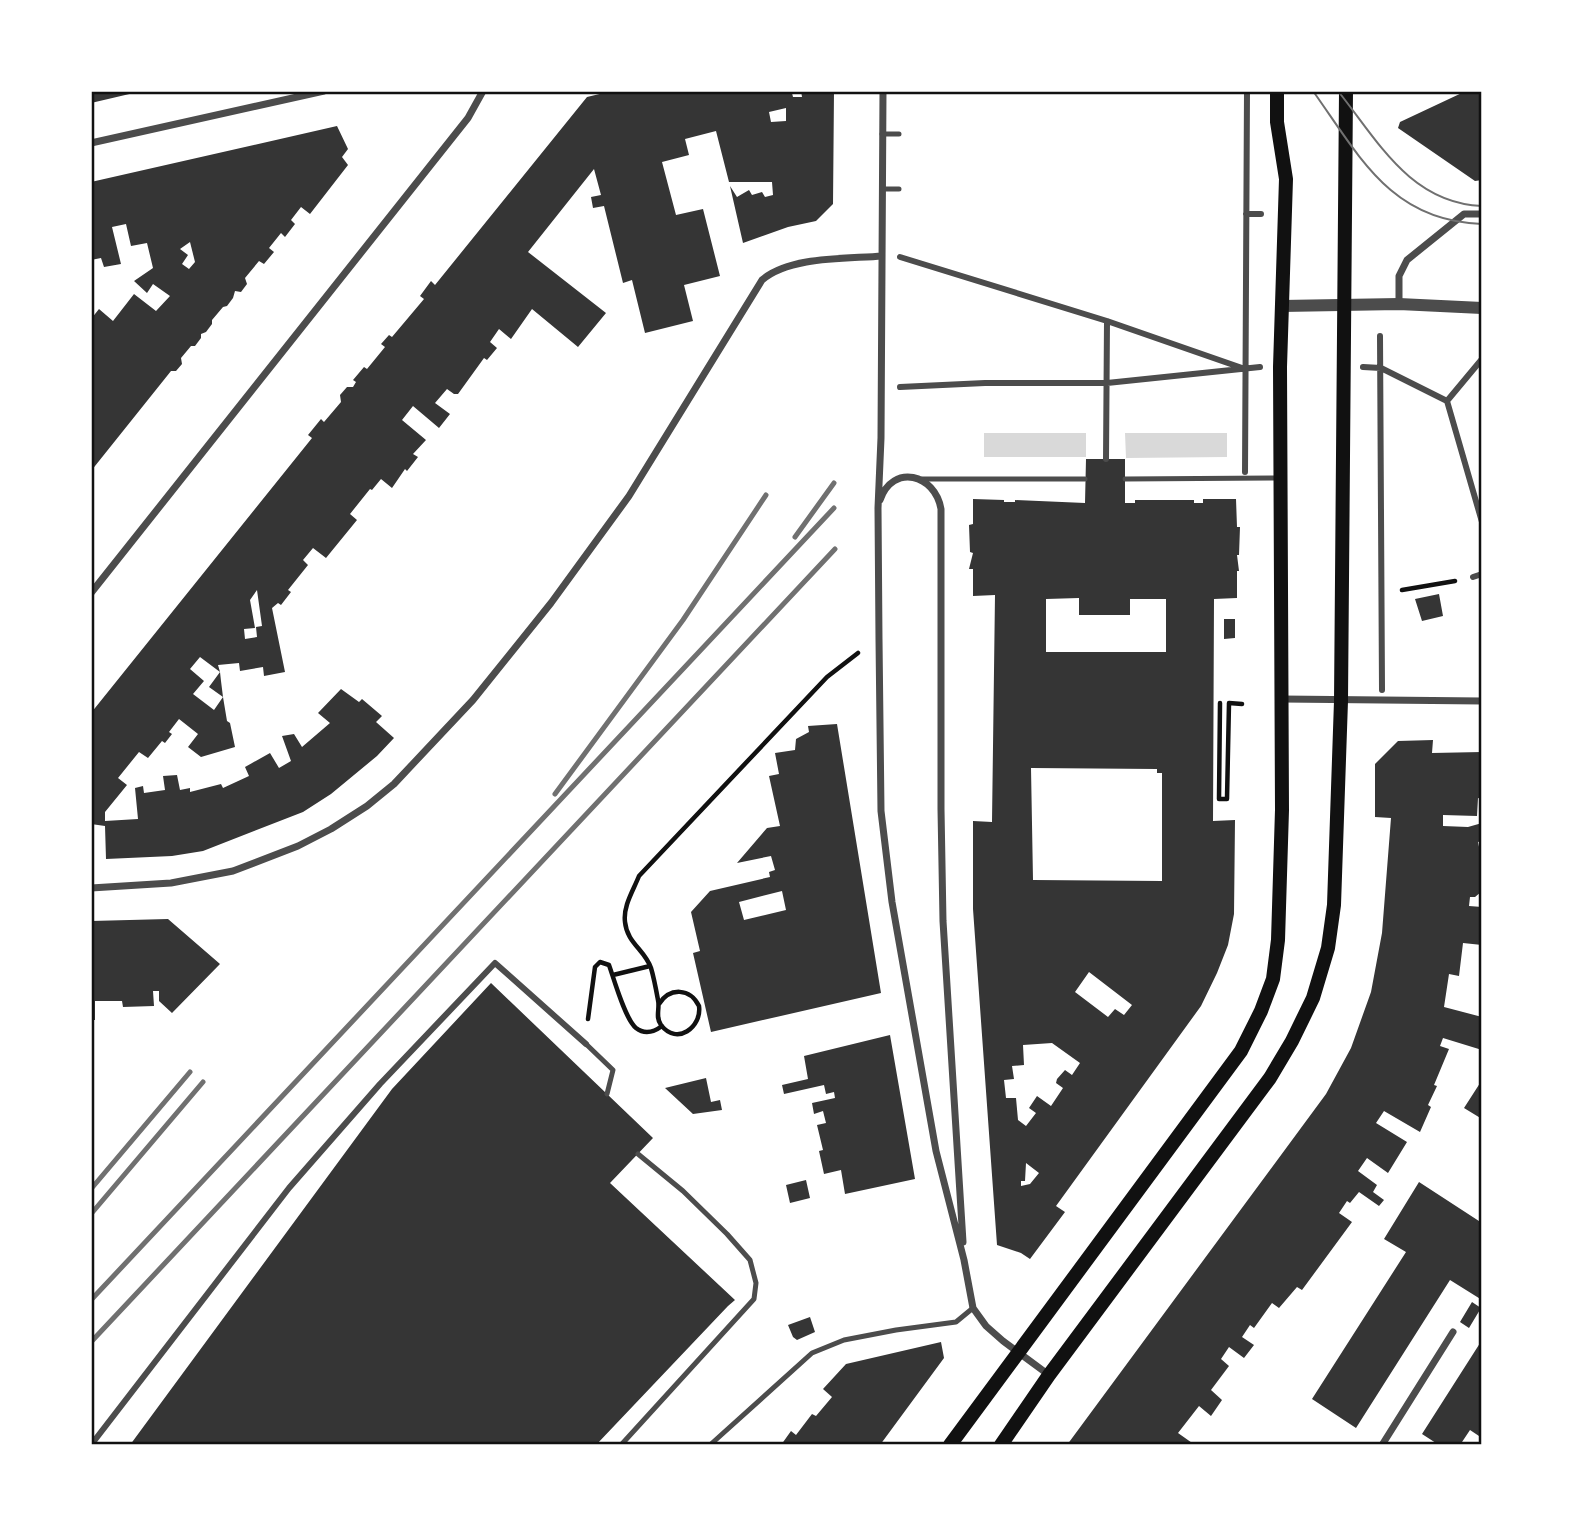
<svg xmlns="http://www.w3.org/2000/svg" width="1573" height="1536" viewBox="0 0 1573 1536" font-family="'Libre Baskerville',serif">
	<style>
		.water { fill: #d9d9d9 }
		.building { fill: #353535; fill-rule: evenodd }
		.lines { fill: none; stroke-linecap: round; stroke-linejoin: round }
		.path { stroke: #111; stroke-width: 4.5 }
		.service { stroke: #4c4c4c; stroke-width: 5 }
		.pedestrian { stroke: #4c4c4c; stroke-width: 6 }
		.minor { stroke: #4c4c4c; stroke-width: 7 }
		.tertiary { stroke: #4c4c4c; stroke-width: 12 }
		.secondary { stroke: #111; stroke-width: 14 }
		.tram { stroke: #707070; stroke-width: 2 }
		.rail { stroke: #707070; stroke-width: 5 }
		.neatline { fill: none; stroke: #111; stroke-width: 2.5 }
	</style>
	<rect width="100%" height="100%" fill="#fff"/>
	<path class="water" d="M 984,433 L 1086,433 L 1086,457 L 984,457 Z
		M 1125,433 L 1227,433 L 1227,457 L 1126,458 Z"/>
	<path class="building" d="M 91,91 L 138,91 L 138,92 L 91,103 Z
		M 612,91 L 785,91 L 786,94 L 792,93 L 793,97 L 802,97 L 801,91 L 834,91 L 833,204 L 816,221 L 788,227 L 743,243 L 730,186 L 737,197 L 749,190 L 752,195 L 762,192 L 765,197 L 773,195 L 772,182 L 729,182 L 716,131 L 685,139 L 689,155 L 662,162 L 676,215 L 703,209 L 720,276 L 684,285 L 693,321 L 645,333 L 632,280 L 623,283 L 604,206 L 593,208 L 591,197 L 601,195 L 594,169 L 528,252 L 606,313 L 578,347 L 532,309 L 511,339 L 499,329 L 490,342 L 497,348 L 487,360 L 484,358 L 458,394 L 454,394 L 447,389 L 435,403 L 450,414 L 439,428 L 413,406 L 402,420 L 426,440 L 413,454 L 418,457 L 407,471 L 405,469 L 392,488 L 381,479 L 372,490 L 370,489 L 350,514 L 357,520 L 326,558 L 313,548 L 303,560 L 308,565 L 288,590 L 291,592 L 281,605 L 278,603 L 272,608 L 285,672 L 264,676 L 263,667 L 240,671 L 239,663 L 218,665 L 220,672 L 200,657 L 190,669 L 204,681 L 193,694 L 214,710 L 223,697 L 227,721 L 230,723 L 235,747 L 201,757 L 188,747 L 198,734 L 179,719 L 169,732 L 172,734 L 165,743 L 162,741 L 148,758 L 139,752 L 118,778 L 127,785 L 105,812 L 105,821 L 138,819 L 135,788 L 143,786 L 144,793 L 165,790 L 163,776 L 177,775 L 180,790 L 190,788 L 190,792 L 221,784 L 223,788 L 249,776 L 245,767 L 270,753 L 279,768 L 291,761 L 282,736 L 294,734 L 302,747 L 330,723 L 318,713 L 341,689 L 359,702 L 362,699 L 382,716 L 376,722 L 394,738 L 377,756 L 331,794 L 303,812 L 203,851 L 172,856 L 106,859 L 105,826 L 91,824 L 91,713 L 312,438 L 308,435 L 321,419 L 324,422 L 341,402 L 340,395 L 347,387 L 353,387 L 356,382 L 353,380 L 364,367 L 367,369 L 385,347 L 381,344 L 389,335 L 392,337 L 424,299 L 420,296 L 431,281 L 435,285 L 587,97 ZM 786,108 L 786,121 L 771,122 L 769,112 ZM 257,590 L 262,626 L 256,627 L 257,637 L 245,639 L 244,629 L 255,628 L 250,600 Z
		M 1466,91 L 1482,91 L 1482,180 L 1475,181 L 1398,128 L 1400,122 Z
		M 337,126 L 348,149 L 342,157 L 348,165 L 310,214 L 301,207 L 291,220 L 295,224 L 285,237 L 281,233 L 269,248 L 274,252 L 264,264 L 259,261 L 245,278 L 247,284 L 241,292 L 235,291 L 233,298 L 227,306 L 223,307 L 212,320 L 212,324 L 206,332 L 201,334 L 201,338 L 195,346 L 191,346 L 181,358 L 182,364 L 176,371 L 171,371 L 91,471 L 91,319 L 99,309 L 113,321 L 134,294 L 156,311 L 170,296 L 153,284 L 147,293 L 134,281 L 153,268 L 147,243 L 131,246 L 126,224 L 112,227 L 121,264 L 104,267 L 101,258 L 91,260 L 91,182 ZM 190,242 L 195,262 L 189,269 L 182,264 L 188,255 L 180,249 Z
		M 1086,459 L 1125,459 L 1125,503 L 1135,503 L 1135,500 L 1194,500 L 1194,503 L 1203,503 L 1203,499 L 1236,499 L 1237,527 L 1240,527 L 1239,555 L 1237,555 L 1239,571 L 1237,571 L 1237,598 L 1214,599 L 1213,821 L 1235,820 L 1234,914 L 1228,945 L 1217,973 L 1201,1006 L 1056,1206 L 1065,1212 L 1030,1259 L 1021,1253 L 997,1245 L 973,909 L 973,821 L 992,822 L 995,595 L 973,596 L 973,569 L 969,569 L 973,553 L 970,552 L 969,525 L 973,524 L 973,499 L 1004,500 L 1004,502 L 1015,502 L 1015,500 L 1085,503 ZM 1079,598 L 1079,615 L 1130,615 L 1130,599 L 1166,599 L 1166,652 L 1046,652 L 1046,599 ZM 1031,768 L 1157,769 L 1157,773 L 1162,773 L 1162,881 L 1033,880 ZM 1089,972 L 1132,1005 L 1124,1015 L 1115,1009 L 1108,1017 L 1075,992 ZM 1052,1043 L 1080,1063 L 1072,1075 L 1065,1070 L 1057,1079 L 1056,1083 L 1063,1088 L 1051,1106 L 1037,1096 L 1029,1108 L 1036,1113 L 1026,1126 L 1018,1120 L 1016,1098 L 1006,1098 L 1004,1080 L 1014,1079 L 1012,1066 L 1024,1065 L 1023,1045 ZM 1026,1163 L 1039,1173 L 1030,1184 L 1021,1186 L 1021,1181 L 1025,1181 Z
		M 1439,594 L 1443,616 L 1422,621 L 1415,599 Z
		M 1224,619 L 1235,619 L 1235,638 L 1224,639 Z
		M 220,672 L 221,681 L 223,697 L 209,687 Z
		M 837,724 L 881,993 L 711,1032 L 693,953 L 700,951 L 691,912 L 710,891 L 770,877 L 769,872 L 775,870 L 771,856 L 737,863 L 767,828 L 780,826 L 769,776 L 779,774 L 775,753 L 795,750 L 796,739 L 809,732 L 808,726 ZM 782,891 L 786,910 L 744,920 L 739,902 Z
		M 1433,740 L 1432,753 L 1482,752 L 1482,799 L 1478,798 L 1477,816 L 1443,815 L 1443,826 L 1468,827 L 1482,823 L 1482,841 L 1478,842 L 1482,861 L 1482,888 L 1480,888 L 1481,892 L 1475,897 L 1470,897 L 1469,906 L 1482,907 L 1482,945 L 1463,943 L 1459,976 L 1449,974 L 1444,1007 L 1482,1017 L 1482,1050 L 1443,1038 L 1440,1046 L 1449,1049 L 1434,1085 L 1437,1086 L 1428,1105 L 1431,1107 L 1420,1132 L 1384,1111 L 1376,1123 L 1407,1142 L 1388,1173 L 1367,1158 L 1358,1171 L 1377,1185 L 1373,1192 L 1384,1200 L 1379,1206 L 1359,1192 L 1350,1203 L 1347,1201 L 1339,1213 L 1352,1222 L 1302,1290 L 1297,1287 L 1279,1308 L 1272,1303 L 1254,1328 L 1250,1325 L 1242,1337 L 1254,1345 L 1244,1358 L 1229,1347 L 1221,1359 L 1229,1366 L 1211,1390 L 1222,1400 L 1211,1416 L 1199,1406 L 1178,1433 L 1195,1445 L 1067,1445 L 1326,1094 L 1351,1048 L 1371,992 L 1382,933 L 1391,818 L 1375,817 L 1375,764 L 1398,741 Z
		M 168,919 L 220,964 L 172,1013 L 159,1001 L 159,991 L 153,991 L 154,1006 L 123,1007 L 122,1001 L 95,1001 L 95,1020 L 91,1020 L 91,921 Z
		M 491,983 L 653,1138 L 610,1183 L 735,1300 L 728,1306 L 596,1445 L 130,1445 L 392,1089 Z
		M 890,1035 L 915,1179 L 845,1194 L 841,1170 L 824,1174 L 819,1151 L 823,1150 L 817,1125 L 826,1123 L 823,1111 L 814,1114 L 812,1103 L 835,1098 L 834,1092 L 826,1094 L 824,1085 L 784,1094 L 782,1085 L 808,1079 L 804,1056 Z
		M 706,1078 L 711,1102 L 720,1100 L 722,1110 L 693,1114 L 665,1088 Z
		M 1482,1080 L 1482,1119 L 1464,1108 Z
		M 806,1180 L 810,1198 L 790,1203 L 786,1185 Z
		M 1419,1182 L 1482,1223 L 1482,1300 L 1450,1280 L 1356,1428 L 1312,1399 L 1406,1252 L 1384,1239 Z
		M 1472,1302 L 1481,1308 L 1469,1328 L 1460,1322 Z
		M 810,1317 L 815,1332 L 797,1340 L 793,1337 L 788,1325 Z
		M 1482,1340 L 1482,1438 L 1470,1430 L 1460,1445 L 1439,1445 L 1422,1434 Z
		M 941,1342 L 944,1358 L 880,1445 L 781,1445 L 791,1431 L 796,1435 L 812,1414 L 816,1416 L 832,1397 L 823,1389 L 846,1364 Z"/>
	<g class="lines">
		<path class="path" d="M 1402,590 L 1455,581
			M 1220,703 L 1219,799 L 1227,799 L 1229,703 L 1242,704
			M 613,975 L 650,966
			M 659,1004 C 670,987 690,988 699,1006 C 702,1027 677,1046 661,1025 C 655,1017 660,1009 658,1000 C 656,989 654,978 651,968 C 645,950 627,943 625,922 C 623,906 633,891 639,876 L 827,677 L 858,653
			M 588,1019 L 595,967 L 600,962 L 609,965 C 614,979 625,1019 636,1028 C 645,1035 654,1032 662,1026"/>
		<path class="service" d="M 882,134 L 899,134
			M 882,189 L 899,189
			M 922,479 L 1085,479
			M 1125,479 L 1278,478
			M 586,1044 L 613,1070 L 607,1094
			M 621,1445 L 754,1299 L 756,1283 L 750,1260 L 727,1234 L 683,1191 L 638,1154
			M 710,1445 L 812,1353 L 844,1340 L 896,1330 L 956,1322 L 973,1308"/>
		<path class="pedestrian" d="M 1246,214 L 1261,214
			M 900,257 L 1107,321 L 1245,369
			M 1380,336 L 1382,690
			M 1363,367 L 1381,368 L 1447,401 L 1482,359
			M 900,387 L 985,383 L 1107,383 L 1260,367
			M 1447,401 L 1482,522
			M 1106,459 L 1107,321
			M 1245,472 L 1247,91
			M 1473,577 L 1482,574
			M 91,1445 L 289,1188 L 380,1084 L 495,963 L 586,1044"/>
		<path class="minor" d="M 883,91 L 881,438 L 878,508 L 879,639 L 881,811 L 892,902 L 936,1151 L 964,1260 L 973,1308 L 986,1326 L 1003,1341 L 1049,1375
			M 91,143 L 324,91
			M 1399,304 L 1399,276 L 1407,260 L 1464,214 L 1482,214
			M 880,500 C 893,463 935,474 941,509 L 941,809 L 943,921 L 963,1242
			M 91,593 L 468,118 L 483,91
			M 1282,699 L 1482,701
			M 91,888 L 171,883 L 233,871 L 298,846 L 331,829 L 367,806 L 394,784 L 473,700 L 551,603 L 629,496 L 762,280 C 790,256 847,259 882,256
			M 1382,1445 L 1453,1332"/>
		<path class="tertiary" d="M 1282,306 L 1399,304 L 1482,308"/>
		<path class="secondary" d="M 950,1445 L 1241,1051 L 1261,1011 L 1273,979 L 1278,940 L 1282,810 L 1280,367 L 1286,179 L 1277,122 L 1277,91
			M 1001,1445 L 1049,1375 L 1270,1078 L 1292,1041 L 1313,998 L 1328,948 L 1334,905 L 1341,701 L 1346,91"/>
		<path class="tram" d="M 1313,91 C 1360,157 1391,221 1482,224
			M 1338,91 C 1378,141 1410,203 1482,206"/>
		<path class="rail" d="M 795,537 L 834,483
			M 555,794 L 683,620 L 766,495
			M 91,1189 L 190,1072
			M 91,1214 L 203,1082
			M 91,1300 L 834,508
			M 91,1342 L 835,549"/>
	</g>
	<rect width="1573" height="1536" fill="none" stroke="#ffffff" stroke-width="186"/>
	<rect x="93" y="93" width="1387" height="1350" class="neatline"/>
</svg>
